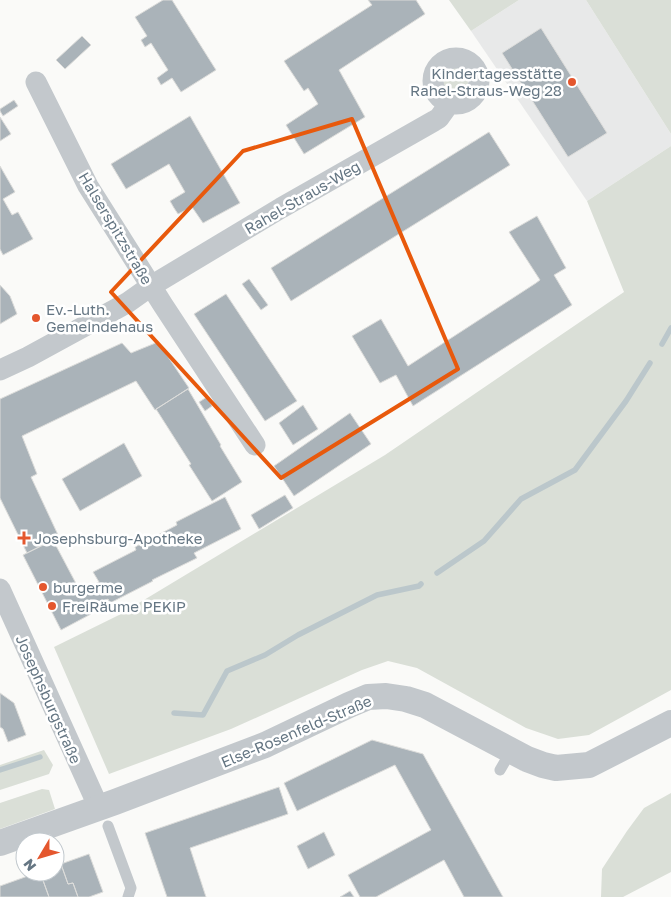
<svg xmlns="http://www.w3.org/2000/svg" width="671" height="897" viewBox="0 0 671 897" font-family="'Golos Text',sans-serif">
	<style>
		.built { fill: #e8e9e9 }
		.green { fill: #dadfd7 }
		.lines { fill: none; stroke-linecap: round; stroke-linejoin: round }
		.stream { stroke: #bbc7cb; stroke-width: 5.5 }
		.building { fill: #aab3b9; stroke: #dcdcda }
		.service { stroke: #c3c8cc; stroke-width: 11 }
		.minor { stroke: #c3c8cc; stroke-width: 21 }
		.tertiary { stroke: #c3c8cc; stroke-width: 26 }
		.marked { fill: none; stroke: #e8590c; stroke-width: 4; stroke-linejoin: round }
		.poi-dot { fill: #e4572e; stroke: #fff; stroke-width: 2 }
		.labels { text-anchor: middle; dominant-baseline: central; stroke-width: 5; stroke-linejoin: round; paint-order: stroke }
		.poi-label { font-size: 15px; fill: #657683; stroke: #fff; text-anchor: start }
		.street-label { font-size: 15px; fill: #657683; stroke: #fff }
	</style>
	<rect width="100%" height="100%" fill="#fafaf8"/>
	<path class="built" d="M 519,0 L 586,0 L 671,134 L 671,146 L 587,201 L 471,31 Z"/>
	<path class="green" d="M 449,0 L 519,0 L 471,31 Z
		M 586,0 L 671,0 L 671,134 Z
		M440 82a14 14 0 1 1 28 0a14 14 0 1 1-28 0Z
		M 671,146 L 671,690 L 589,735 L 558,739 L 526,728 L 417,668 L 388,661 L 362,670 L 231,729 L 109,774 L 54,647 L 119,615 L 385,455 L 624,292 L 587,201 Z
		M 44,750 L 53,765 L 49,774 L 0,790 L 0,765 Z
		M 42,789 L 49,790 L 55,809 L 0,829 L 0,803 Z
		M 671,793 L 671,872 L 623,897 L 601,897 L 602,869 L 627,831 L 644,808 Z"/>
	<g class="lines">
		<path class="stream" d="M 662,344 L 671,328
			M 437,573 L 484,541 L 521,499 L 575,470 L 626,401 L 650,363
			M 174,713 L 203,715 L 227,671 L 265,655 L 298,635 L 377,595 L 419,586 L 421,584
			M 0,770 L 40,757"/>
	</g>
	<path class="building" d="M 163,0 L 172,0 L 216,70 L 181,92 L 172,78 L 161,85 L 157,78 L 168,70 L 151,43 L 145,47 L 141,40 L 147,36 L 135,17 Z
		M 368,0 L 416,0 L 425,14 L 339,70 L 365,117 L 304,154 L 286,125 L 318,104 L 308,88 L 304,91 L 284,61 L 372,5 Z
		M 541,28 L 607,133 L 568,157 L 502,53 Z
		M 82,36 L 91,45 L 65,69 L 56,60 Z
		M 14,100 L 18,106 L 3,116 L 0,111 L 0,109 Z
		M 190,116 L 240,203 L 203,223 L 192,207 L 178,214 L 174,208 L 170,201 L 185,192 L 169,164 L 126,189 L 111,164 Z
		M 0,117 L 11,134 L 0,141 Z
		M 489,132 L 510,165 L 291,301 L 271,268 Z
		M 0,166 L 15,192 L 3,199 L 12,215 L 18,212 L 33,239 L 3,255 L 0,249 Z
		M 537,216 L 566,268 L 554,275 L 572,305 L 413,406 L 396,375 L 380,383 L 352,336 L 381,319 L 408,366 L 536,283 L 540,280 L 509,232 Z
		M 249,279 L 268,305 L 261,310 L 242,284 Z
		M 0,285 L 10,296 L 17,314 L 0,324 Z
		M 226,294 L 297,401 L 265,421 L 194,314 Z
		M 158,342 L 189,388 L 155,410 L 136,381 L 22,436 L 37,474 L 31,477 L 59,537 L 27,553 L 0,498 L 0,399 L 122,343 L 131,353 Z
		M 188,389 L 221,445 L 220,446 L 242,482 L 212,501 L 189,465 L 191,464 L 156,409 Z
		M 207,397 L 212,406 L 205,411 L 199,402 Z
		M 303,405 L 318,429 L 293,445 L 279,423 Z
		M 350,413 L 371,444 L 294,496 L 274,466 Z
		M 124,443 L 142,476 L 80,511 L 62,479 Z
		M 285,495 L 293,508 L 259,529 L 251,515 Z
		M 225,497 L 241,529 L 194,553 L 197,558 L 152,580 L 153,581 L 110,603 L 108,599 L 89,609 L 91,614 L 61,630 L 23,555 L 53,540 L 80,591 L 99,582 L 93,572 L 136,550 L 135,547 L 177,525 L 176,522 Z
		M 0,693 L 14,703 L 26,735 L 8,742 L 3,729 L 0,727 Z
		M 372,740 L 423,754 L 503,897 L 464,897 L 444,860 L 376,897 L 360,897 L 348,875 L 431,830 L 395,765 L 297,811 L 284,783 Z
		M 279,787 L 288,814 L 190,848 L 206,897 L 167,897 L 145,833 Z
		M 324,832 L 335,855 L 308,869 L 297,846 Z
		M 89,854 L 103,892 L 89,897 L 78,897 L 73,883 L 68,884 L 61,864 Z
		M 61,864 L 68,884 L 73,883 L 78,897 L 49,897 L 40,872 L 55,872 L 55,866 Z
		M 39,872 L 40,872 L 49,897 L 0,897 L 0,886 Z
		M 350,891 L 354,897 L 340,897 Z"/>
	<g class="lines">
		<path class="service" d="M 500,770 L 511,751
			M 108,826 L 131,888 L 128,897"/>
		<path class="minor" d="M433 81a23 23 0 1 1 46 0a23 23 0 1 1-46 0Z
			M 36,82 L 88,186 L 163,305 L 255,445
			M 0,370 L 28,357 L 127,303 L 151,286 L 281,208 L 434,121 L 439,118 L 449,104
			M 0,589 L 99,808"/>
		<path class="tertiary" d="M 0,843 L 115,802 L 265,745 L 349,705 L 368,697 L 386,696 L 406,699 L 425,705 L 527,759 L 543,765 L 556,768 L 589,765 L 671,723"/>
	</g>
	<path class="marked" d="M 352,119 L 458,369 L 281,478 L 111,292 L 243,151 Z"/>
	<g class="poi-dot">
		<circle cx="572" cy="82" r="5"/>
		<circle cx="36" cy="318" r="5"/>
		<path d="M21.5 530.5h5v5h5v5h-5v5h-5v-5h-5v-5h5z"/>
		<circle cx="43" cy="587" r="5"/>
		<circle cx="52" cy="606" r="5"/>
	</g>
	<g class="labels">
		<g class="poi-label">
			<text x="562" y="73" text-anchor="end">Kindertagesstätte<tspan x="562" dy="17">Rahel-Straus-Weg 28</tspan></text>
			<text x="46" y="309">Ev.-Luth.<tspan x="46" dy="17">Gemeindehaus</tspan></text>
			<text x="34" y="538">Josephsburg-Apotheke</text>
			<text x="53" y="587">burgerme</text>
			<text x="62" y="606">FreiRäume PEKiP</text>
		</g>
		<g class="street-label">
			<text transform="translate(302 197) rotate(-30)">Rahel-Straus-Weg</text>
			<text transform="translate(116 228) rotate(59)">Halserspitzstraße</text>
			<text transform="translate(49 699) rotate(66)">Josephsburgstraße</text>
			<text transform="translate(296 731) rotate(-23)">Else-Rosenfeld-Straße</text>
		</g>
	</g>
	<g transform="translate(40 857) rotate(232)"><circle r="24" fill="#ffffff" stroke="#c1c8cd"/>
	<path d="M0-4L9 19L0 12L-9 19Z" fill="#e4572e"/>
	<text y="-8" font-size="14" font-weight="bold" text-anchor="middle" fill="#657683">N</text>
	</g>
</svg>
